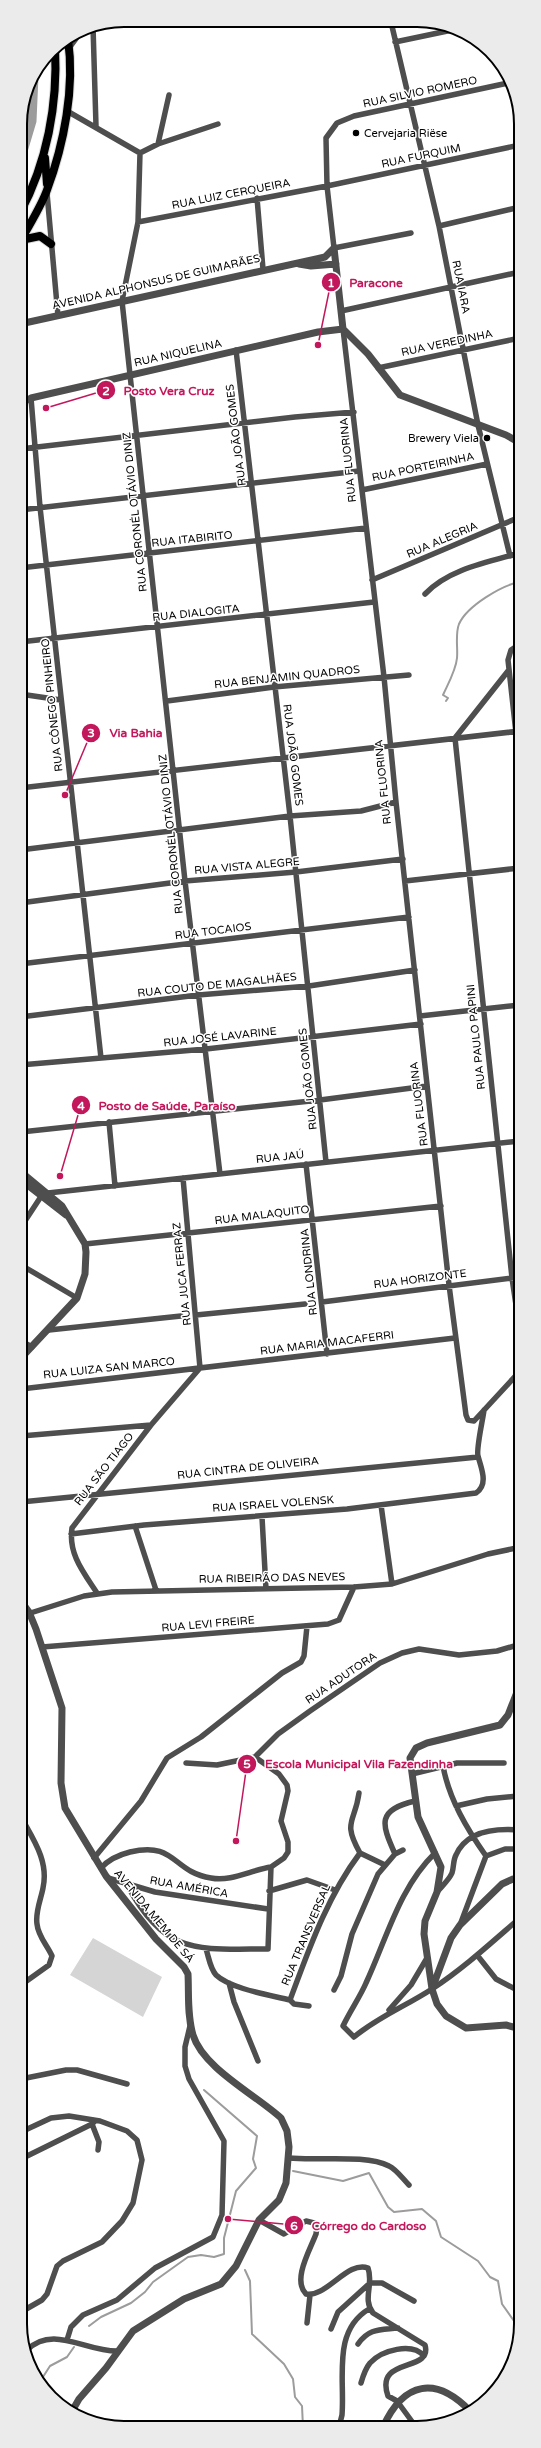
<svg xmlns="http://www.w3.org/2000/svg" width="541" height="2448" viewBox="0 0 541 2448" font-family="'Varela Round',sans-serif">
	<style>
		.green { fill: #d5d5d5 }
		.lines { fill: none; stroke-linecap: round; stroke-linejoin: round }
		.stream { stroke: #9c9c9c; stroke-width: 2 }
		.river { stroke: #9c9c9c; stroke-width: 11 }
		.primary-casing { stroke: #dbdbdb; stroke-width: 10 }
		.minor { stroke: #4e4e4e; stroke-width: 5.5 }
		.tertiary { stroke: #4e4e4e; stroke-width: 7 }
		.primary { stroke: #000; stroke-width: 8 }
		.poi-dot { fill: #000; stroke: #fff; stroke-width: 1.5 }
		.labels { text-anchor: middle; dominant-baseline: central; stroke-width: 3; stroke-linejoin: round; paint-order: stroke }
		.street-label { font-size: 11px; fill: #000; stroke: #fff }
		.poi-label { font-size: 11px; fill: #000; stroke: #fff; text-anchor: start }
		.rim { fill: none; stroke: #000; stroke-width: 2 }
		.leader { fill: none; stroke: #c2185b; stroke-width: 1.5 }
		.callout-dot { fill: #c2185b; stroke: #fff; stroke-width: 1.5 }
		.mark-label { font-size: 12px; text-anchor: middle; font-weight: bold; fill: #fff }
		.callout-label { font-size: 12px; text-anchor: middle; font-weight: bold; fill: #c2185b; stroke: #fff; stroke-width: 3; stroke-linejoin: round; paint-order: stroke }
	</style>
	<rect width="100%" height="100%" fill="#fff"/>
	<path class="green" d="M 521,1707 L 521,1760 L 518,1716 Z
		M 93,1938 L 162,1977 L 143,2017 L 70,1975 Z"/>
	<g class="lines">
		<path class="stream" d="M 446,701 L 448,698 L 443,695 C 448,684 456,670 457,658 C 458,648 455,634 459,624 C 467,606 502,585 520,582
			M 293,2171 L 343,2181 L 369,2173 L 388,2207 L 394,2212 L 422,2209 L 436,2221 L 441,2237 L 478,2261 L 490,2277 L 498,2281 L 502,2304 L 514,2321 L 518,2342
			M 245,2270 L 250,2281 L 252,2334 L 284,2364 L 293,2379 L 295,2397 L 302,2406 L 303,2427
			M 89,2326 L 101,2317 L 131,2303 L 145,2292 L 153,2282 L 188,2257 L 201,2255 L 214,2257 L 224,2254 L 224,2238 L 236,2191 L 256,2168 L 253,2159 L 257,2136 L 204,2090
			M 41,2380 L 50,2366 L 67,2357 L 74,2347"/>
		<path class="river" d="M 20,158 L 31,121 L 33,76"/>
		<defs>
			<path id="primary" d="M 45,158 L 47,184
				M 20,213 C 47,163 58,104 55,47
				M 21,240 L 40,236 L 51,244
				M 20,242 C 29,225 41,207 47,190 C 64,144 75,88 68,39"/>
		</defs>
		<use href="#primary" class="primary-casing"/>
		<path class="minor" d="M 391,22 L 439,226 L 478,425 L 510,556
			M 93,26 L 96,126
			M 395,42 L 457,29
			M 69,48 L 83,29
			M 67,111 L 140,153
			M 158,144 L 169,95
			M 140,153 L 138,222 L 122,301 L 185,881 L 220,1174
			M 140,153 L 158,144 L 218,124
			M 47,193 L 58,316
			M 257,198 L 263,269
			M 138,222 L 327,186 L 520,145
			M 439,226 L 520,207
			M 411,233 L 334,248 L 327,186 L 326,138 L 337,123 L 354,116 L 508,83
			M 341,311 L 520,272
			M 343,329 L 384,677 L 396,802 L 449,1285 L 466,1415 L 468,1420 L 474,1421 L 521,1370
			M 236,350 L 290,816 L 326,1162
			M 378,368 L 520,338
			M 31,398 L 40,507 L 101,1058
			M 20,449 L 295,417 L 354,412
			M 362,490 L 487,464
			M 20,510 L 359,471
			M 20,568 L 366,528
			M 372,580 L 520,517
			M 425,594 C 449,569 488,562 520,553
			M 20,642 L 374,602
			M 520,644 L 511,650 L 508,660 L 520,770
			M 508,671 L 455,738 L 512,1278 L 520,1332
			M 20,694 L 61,700
			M 167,701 L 274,687 L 409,675
			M 20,788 L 520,731
			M 20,850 L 290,816 L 361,811 L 396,802
			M 405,881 L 520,868
			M 20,903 L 185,881 L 296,872 L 403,859
			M 20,964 L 409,917
			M 420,1016 L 520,1005
			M 20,1017 L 198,995 L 309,986 L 415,970
			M 20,1065 L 206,1049 L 421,1024
			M 109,1122 L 115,1186
			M 21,1132 L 320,1100 L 427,1086
			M 306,1164 L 327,1354
			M 183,1178 L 200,1368
			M 21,1227 L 42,1195 L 48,1193 L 520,1141
			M 85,1244 L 441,1206
			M 21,1265 L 77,1298
			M 322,1302 L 520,1277
			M 196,1315 L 305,1304
			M 49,1330 L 181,1316
			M 21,1341 L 32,1347
			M 21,1389 L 455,1338
			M 21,1436 L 151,1425
			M 21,1502 L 478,1457
			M 381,1505 L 392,1584
			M 262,1517 L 266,1589
			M 135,1526 L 156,1590
			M 71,1534 L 144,1525 L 347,1509 L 476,1493 C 489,1484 481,1468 478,1456 C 476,1449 483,1419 484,1410
			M 97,1593 C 84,1573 68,1554 72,1528 L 151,1425 L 200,1368
			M 21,1616 L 84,1596 L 112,1592 L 354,1587 L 392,1584 L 488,1554 L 521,1547
			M 42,1647 L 328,1624 L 339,1620 L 354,1587
			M 186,1763 L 217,1765 L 255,1757 L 278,1734 L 310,1711 L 380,1663 L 402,1653 L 419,1649 L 459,1655 L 497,1651 L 521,1644
			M 443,1766 C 449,1799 467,1829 486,1856
			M 412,1774 L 457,1763 L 504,1763
			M 456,1806 L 487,1799 L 518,1796
			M 21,1817 C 33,1839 49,1861 43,1888 C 41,1899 35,1912 37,1924 C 38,1936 47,1945 52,1956 L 49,1965 L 21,1985
			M 360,1853 L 385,1865
			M 435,1853 C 399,1888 387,1938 366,1983 C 360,1997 350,2011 343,2026 L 354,2037 C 378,2017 406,2006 432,1989 C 464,1968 492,1942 521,1917
			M 395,1854 C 381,1823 377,1810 415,1801
			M 94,1858 L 141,1801 L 167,1758 L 201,1737 L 282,1673 L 301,1662 L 304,1656 L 307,1626
			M 101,1868 C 109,1859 118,1855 130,1852 C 176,1841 172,1872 211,1878 C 231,1882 251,1870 271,1867
			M 108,1878 L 155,1892 L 268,1909
			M 127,1885 C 166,1956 196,1949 268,1949 L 271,1867 L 284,1858 L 288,1852 L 288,1842 L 281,1821 L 288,1791 L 287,1785 L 279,1774 L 255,1757
			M 269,1891 L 307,1880 L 335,1890
			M 437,1892 C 442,1886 449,1880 452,1873 C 454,1867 453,1860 456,1855 C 467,1829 498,1828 521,1830
			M 460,1925 L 486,1856 L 505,1849 L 521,1849
			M 206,1949 C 209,1958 210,1968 216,1975 C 231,1989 270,1995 290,2000 L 294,2004 L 309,2006
			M 477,1955 L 496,1979 L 521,1992
			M 229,1983 L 234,2002 L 258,2061
			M 334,1990 L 341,1976 L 352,1934 L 378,1874 L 395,1854 L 403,1850
			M 290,2000 C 309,1949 327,1897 360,1853 C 342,1821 355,1823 359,1793
			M 389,2010 L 411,1985 L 427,1958
			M 21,2079 L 66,2070 L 77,2070 L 127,2084
			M 94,2122 L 92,2124 L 99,2142 L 98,2150
			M 21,2132 L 51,2118 L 69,2116 L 100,2121 L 127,2131 L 137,2140 L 142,2160 L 133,2203 L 122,2221 L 102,2242 L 63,2261 L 57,2266 L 47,2294 L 42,2300 L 21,2312
			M 289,2158 C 317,2161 366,2154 389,2166 C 396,2169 403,2179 409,2185
			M 21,2159 L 92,2124
			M 259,2220 L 284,2234 L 306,2221 L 314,2223 L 317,2227 L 316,2234 C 310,2250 292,2280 306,2294 C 326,2298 348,2260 368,2268 C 374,2284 362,2299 373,2313 L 425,2345 C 433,2373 374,2356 388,2396 L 397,2401 L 416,2427
			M 307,2323 L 310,2295
			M 331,2329 L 338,2312 L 370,2283 L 382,2283 L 414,2301
			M 67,2340 L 71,2327 L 83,2315 L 117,2300 L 155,2268 L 213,2237 L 222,2215 L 224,2141 L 189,2079 L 185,2066 L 185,2047 L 190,2026
			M 358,2344 C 369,2328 380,2330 398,2328
			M 27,2350 C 53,2324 86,2352 118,2351
			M 361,2383 C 363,2376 365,2369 370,2363 C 382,2350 412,2342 424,2356
			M 339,2427 L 342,2415 C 345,2378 332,2331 369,2309"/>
		<path class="tertiary" d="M 334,248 L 343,329
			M 299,264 L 311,266 L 336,264
			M 20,324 L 325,257 L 334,248
			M 343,329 L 368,354 L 400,395 L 506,435 L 520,443
			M 20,404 L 31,398 L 318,332 L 343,329
			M 21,1172 L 62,1206 L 85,1244 L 86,1252 L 85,1274 L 77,1298 L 21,1358
			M 21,1180 L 66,1215
			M 21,1601 L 29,1612 L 36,1629 L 62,1708 L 61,1783 L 65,1808 L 106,1876 L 156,1939 L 184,1967 L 188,1974 C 189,1994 187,2015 193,2035 C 203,2068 256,2095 281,2118 L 287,2131 L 289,2147 L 286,2183 L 279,2200 L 259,2220 L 236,2266 L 221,2284 L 184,2299 L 133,2331 L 106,2368 L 79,2399 L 71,2413
			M 521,1682 L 508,1715 L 500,1725 L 427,1743 L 416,1748 L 410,1758 L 418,1817 L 441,1867 L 437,1892 L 425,1921 L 424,1934 L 432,1989 L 437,2004 L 446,2016 L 466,2028 L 506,2025 L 521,2029
			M 521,1936 L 521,1944
			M 432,1989 L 451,1938 L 460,1925 L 502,1884 L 513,1879 L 521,1879
			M 383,2427 C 404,2381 436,2376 470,2411"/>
		<use href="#primary" class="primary"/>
	</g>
	<g class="poi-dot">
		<circle cx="356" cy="133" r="4"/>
		<circle cx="487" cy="438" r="4"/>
	</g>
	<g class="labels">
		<g class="street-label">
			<text transform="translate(420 92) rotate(-12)">RUA SILVIO ROMERO</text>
			<text transform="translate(421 156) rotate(-12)">RUA FURQUIM</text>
			<text transform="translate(231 194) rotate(-11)">RUA LUIZ CERQUEIRA</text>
			<text transform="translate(156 282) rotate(-13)">AVENIDA ALPHONSUS DE GUIMARÃES</text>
			<text transform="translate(461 287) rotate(79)">RUA IARA</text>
			<text transform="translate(447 343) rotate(-12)">RUA VEREDINHA</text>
			<text transform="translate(178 353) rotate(-13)">RUA NIQUELINA</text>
			<text transform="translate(236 435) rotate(-97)">RUA JOÃO GOMES</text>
			<text transform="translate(348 460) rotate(-96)">RUA FLUORINA</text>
			<text transform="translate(423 467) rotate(-12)">RUA PORTEIRINHA</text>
			<text transform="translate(135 512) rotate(-96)">RUA CORONÉL OTÁVIO DINIZ</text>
			<text transform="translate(192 539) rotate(-6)">RUA ITABIRITO</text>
			<text transform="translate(442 540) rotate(-23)">RUA ALEGRIA</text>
			<text transform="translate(196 613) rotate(-6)">RUA DIALOGITA</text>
			<text transform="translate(287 677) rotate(-6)">RUA BENJAMIN QUADROS</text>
			<text transform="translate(52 705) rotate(-96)">RUA CÔNEGO PINHEIRO</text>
			<text transform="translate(293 755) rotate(83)">RUA JOÃO GOMES</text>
			<text transform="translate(383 782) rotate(-96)">RUA FLUORINA</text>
			<text transform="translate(171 834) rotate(-96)">RUA CORONÉL OTÁVIO DINIZ</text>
			<text transform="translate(247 866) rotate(-5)">RUA VISTA ALEGRE</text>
			<text transform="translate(213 931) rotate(-7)">RUA TOCAIOS</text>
			<text transform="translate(217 985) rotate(-6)">RUA COUTO DE MAGALHÃES</text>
			<text transform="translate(220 1037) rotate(-6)">RUA JOSÉ LAVARINE</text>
			<text transform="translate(476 1037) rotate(-96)">RUA PAULO PAPINI</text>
			<text transform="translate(308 1079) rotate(-96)">RUA JOÃO GOMES</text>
			<text transform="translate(419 1104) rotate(-97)">RUA FLUORINA</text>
			<text transform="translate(280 1157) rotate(-6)">RUA JAÚ</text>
			<text transform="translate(262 1215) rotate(-7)">RUA MALAQUITO</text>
			<text transform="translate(309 1272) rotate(-96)">RUA LONDRINA</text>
			<text transform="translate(182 1274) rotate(-96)">RUA JUCA FERRAZ</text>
			<text transform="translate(420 1279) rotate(-7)">RUA HORIZONTE</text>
			<text transform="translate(327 1343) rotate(-7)">RUA MARIA MACAFERRI</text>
			<text transform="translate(109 1368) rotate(-6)">RUA LUIZA SAN MARCO</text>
			<text transform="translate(248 1468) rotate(-6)">RUA CINTRA DE OLIVEIRA</text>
			<text transform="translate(104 1469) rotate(-52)">RUA SÃO TIAGO</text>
			<text transform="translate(273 1504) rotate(-4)">RUA ISRAEL VOLENSK</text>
			<text transform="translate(272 1578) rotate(-1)">RUA RIBEIRÃO DAS NEVES</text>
			<text transform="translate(208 1624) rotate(-5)">RUA LEVI FREIRE</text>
			<text transform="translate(341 1678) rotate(-34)">RUA ADUTORA</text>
			<text transform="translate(189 1887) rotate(10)">RUA AMÉRICA</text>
			<text transform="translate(154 1916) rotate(50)">AVENIDA MEM DE SÁ</text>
			<text transform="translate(306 1935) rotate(-67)">RUA TRANSVERSAL</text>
		</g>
		<g class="poi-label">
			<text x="364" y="133">Cervejaria Riëse</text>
			<text x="479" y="438" text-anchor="end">Brewery Viela</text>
		</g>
	</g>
	<path d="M0 0H541V2448H0ZM124 27H417A97 97 0 0 1 514 124V2324A97 97 0 0 1 417 2421H124A97 97 0 0 1 27 2324V124A97 97 0 0 1 124 27Z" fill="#ebebeb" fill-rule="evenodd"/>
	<path class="rim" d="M124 27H417A97 97 0 0 1 514 124V2324A97 97 0 0 1 417 2421H124A97 97 0 0 1 27 2324V124A97 97 0 0 1 124 27Z"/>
	<path class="leader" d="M318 345L331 282M46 408L106 390M65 795L91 733M60 1176L81 1105M236 1841L247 1764M228 2219L294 2225"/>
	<g class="callout-dot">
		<circle cx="318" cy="345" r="4"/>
		<circle cx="46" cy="408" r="4"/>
		<circle cx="65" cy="795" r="4"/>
		<circle cx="60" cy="1176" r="4"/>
		<circle cx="236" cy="1841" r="4"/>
		<circle cx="228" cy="2219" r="4"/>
		<circle cx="331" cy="282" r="10"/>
		<circle cx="106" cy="390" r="10"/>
		<circle cx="91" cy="733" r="10"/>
		<circle cx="81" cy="1105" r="10"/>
		<circle cx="247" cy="1764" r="10"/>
		<circle cx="294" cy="2225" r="10"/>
	</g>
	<g class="mark-label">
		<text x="331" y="287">1</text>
		<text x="106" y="395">2</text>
		<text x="91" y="737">3</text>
		<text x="81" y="1110">4</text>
		<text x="247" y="1768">5</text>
		<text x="294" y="2230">6</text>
	</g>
	<g class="callout-label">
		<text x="376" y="287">Paracone</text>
		<text x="169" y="395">Posto Vera Cruz</text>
		<text x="136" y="737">Via Bahia</text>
		<text x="167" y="1110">Posto de Saúde, Paraíso</text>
		<text x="359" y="1768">Escola Municipal Vila Fazendinha</text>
		<text x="369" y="2230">Córrego do Cardoso</text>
	</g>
</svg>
